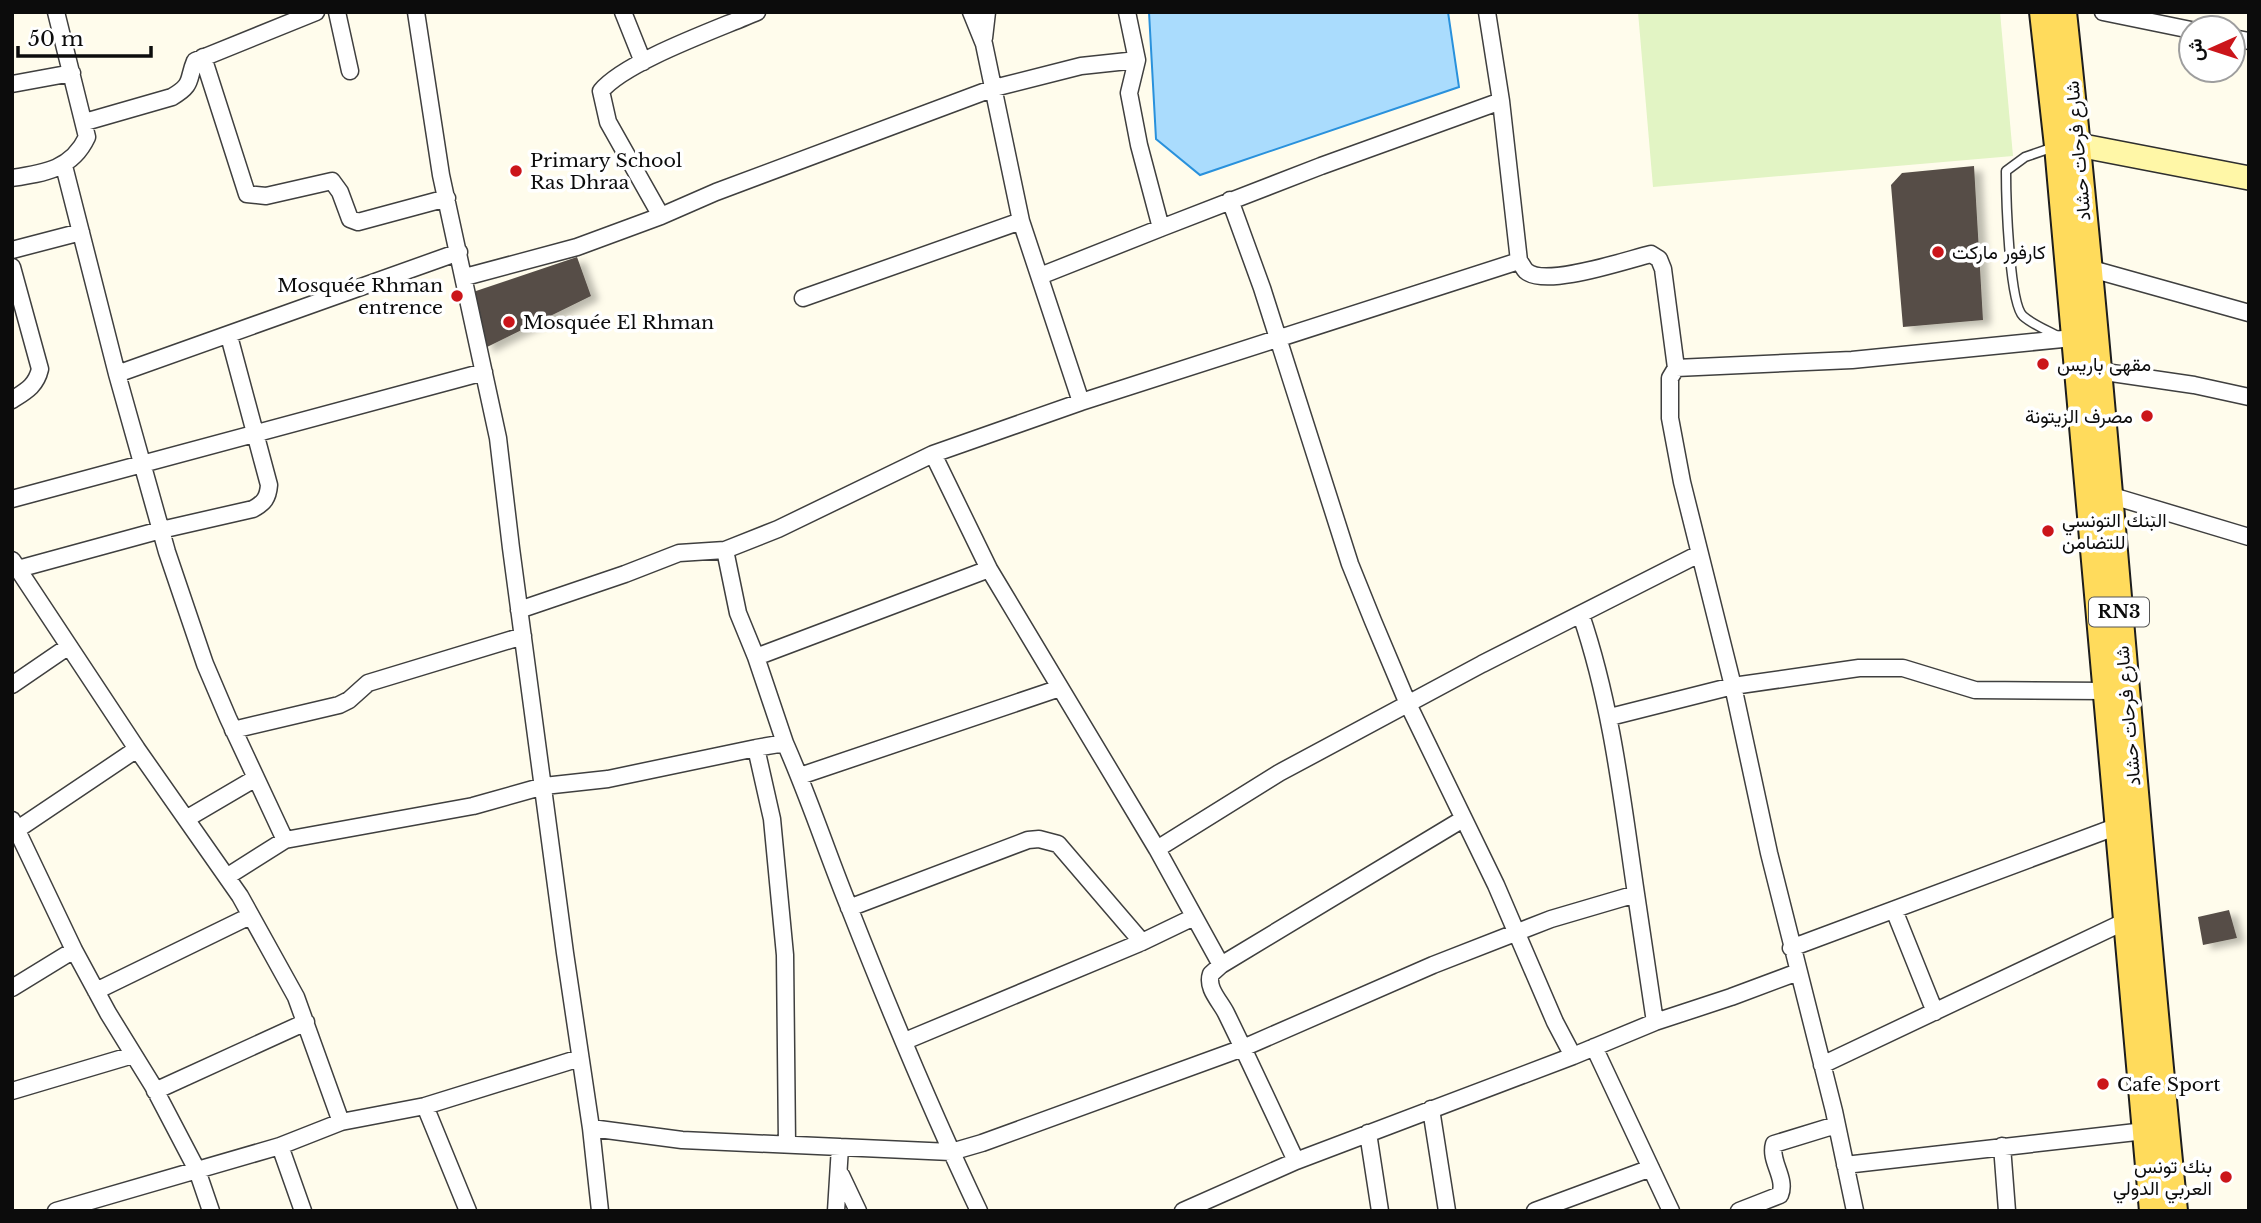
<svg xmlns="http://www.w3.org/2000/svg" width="2261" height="1223" viewBox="0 0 2261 1223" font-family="'Libre Baskerville',Vazirmatn,serif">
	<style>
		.pitch { fill: #e2f4c4 }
		.water { fill: #aadcfd; stroke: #2991dc; stroke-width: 2 }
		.building { fill: #564e47; filter: url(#shadow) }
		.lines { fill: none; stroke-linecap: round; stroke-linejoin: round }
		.lane-casing { stroke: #3f3f3f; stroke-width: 11 }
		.street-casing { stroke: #3f3f3f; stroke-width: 19 }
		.secondary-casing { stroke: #2e2e2e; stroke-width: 26 }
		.primary-casing { stroke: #1d1d1d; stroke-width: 28 }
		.lane { stroke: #fff; stroke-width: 8 }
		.street { stroke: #fff; stroke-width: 16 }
		.secondary { stroke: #fff7a7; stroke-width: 23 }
		.primary { stroke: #ffdb5c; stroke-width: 24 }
		.poi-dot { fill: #cb151a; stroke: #fff; stroke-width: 2.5 }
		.labels { text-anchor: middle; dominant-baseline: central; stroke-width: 7; stroke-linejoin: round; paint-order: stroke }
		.shield { fill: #fff; stroke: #555; stroke-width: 2 }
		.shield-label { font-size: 18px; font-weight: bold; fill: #0c0c0c }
		.street-label { font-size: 19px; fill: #0c0c0c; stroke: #fff }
		.poi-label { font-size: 19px; fill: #0c0c0c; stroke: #fff; text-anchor: start }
	</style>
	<defs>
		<filter id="shadow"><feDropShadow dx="8" dy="4.5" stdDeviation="3.5" flood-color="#0004"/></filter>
	</defs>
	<rect width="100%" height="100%" fill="#fffcec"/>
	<path class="pitch" d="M 1638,12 L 2000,12 L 2013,156 L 1653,187 Z"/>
	<path class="water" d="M 1149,12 L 1448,12 L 1459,87 L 1200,175 L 1156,139 Z"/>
	<path class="building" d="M 1974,166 L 1983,320 L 1903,327 L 1891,185 L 1902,173 Z
		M 577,257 L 591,296 L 485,348 L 473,292 Z
		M 2229,910 L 2237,938 L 2203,945 L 2198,917 Z"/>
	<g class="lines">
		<defs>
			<path id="lane" d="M 2054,147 L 2025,157 L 2006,171 C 2006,195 2009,303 2023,316 C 2033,325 2049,331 2061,338"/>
			<path id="street" d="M 337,12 L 350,71
				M 416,12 L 441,175 L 498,438 L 511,548 L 565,953 L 591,1128 L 600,1211
				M 623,12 L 643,62
				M 971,12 L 984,44 L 1021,221 L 1081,402
				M 1127,12 L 1137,60 L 1129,93 L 1139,145 L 1161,228 L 1321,166 L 1501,101
				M 1487,12 L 1501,101 L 1519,261 C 1522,264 1523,268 1526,271 C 1545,288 1626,260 1651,254 L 1659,259 L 1663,269 L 1676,368 L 1670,378 L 1670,418 L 1682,482 L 1733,686 L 1769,853 L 1834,1111 L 1855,1211
				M 2103,12 L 2191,30
				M 984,38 L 987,12
				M 2233,38 L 2249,41
				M 203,57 L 247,194 L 266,196 L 332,181 L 340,192 L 350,219 L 358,222 L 447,198
				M 12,84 L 72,73
				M 85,122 L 172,97 C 194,84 187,80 195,61 L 316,12
				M 64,166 L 117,374
				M 12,178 C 45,173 72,169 87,137 L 56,12
				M 1230,200 L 1262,288 L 1350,564 L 1373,621 L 1408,704 L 1496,885 L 1555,1022 L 1573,1056
				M 661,216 L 608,122 L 601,91 C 626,61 718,29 757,12
				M 12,250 L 81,232
				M 12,267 L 40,369 C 36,386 26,391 12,400
				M 2088,268 L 2249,313
				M 1040,276 L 1161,228
				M 465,277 L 577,247 L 661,216 L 716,192 L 994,88 L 1081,66 L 1137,60
				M 803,298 L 1021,221
				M 2095,365 L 2098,371 L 2194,385 L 2249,397
				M 1676,368 L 1852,360 L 2073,338 L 2080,344
				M 2109,495 L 2249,537
				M 12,499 L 484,372
				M 12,560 L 137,749 L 240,896 L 296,997 L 341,1122
				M 18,569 L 161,530 L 253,509 C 264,503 268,498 269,485 L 229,336
				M 519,610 L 625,574 L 679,553 L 725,550
				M 1581,615 C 1612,706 1622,799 1636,894
				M 756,657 L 989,569
				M 12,685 L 69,646
				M 1610,717 L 1733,686 L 1859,668 L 1903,668 L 1975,690 L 2106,691
				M 233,730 L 339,705 L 349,700 L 368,683 L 523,636
				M 785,743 C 809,797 827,853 849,907 C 889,1009 932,1112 979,1211
				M 800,776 L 1060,688
				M 186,819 L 256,778
				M 12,820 L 74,950 L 108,1013 L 153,1086 L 197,1170 L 211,1211
				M 12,833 L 137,749
				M 285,840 L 228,718 L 205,664 L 167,552 L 117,374 L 459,252
				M 1157,849 L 1279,773 L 1482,664 L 1699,554
				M 228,876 L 285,840 L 473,806 L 544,786 L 608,779 L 756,748
				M 849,908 L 1028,840 L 1039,839 L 1058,844 L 1142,942
				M 1894,910 L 1935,1012
				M 1791,948 L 2118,826
				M 1221,965 L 1157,849 L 989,569 L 933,454 L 1081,402 L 1519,261
				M 12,988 L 74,950
				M 96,991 L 250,916
				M 905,1041 L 1142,942 L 1194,917
				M 1594,1047 L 1671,1211
				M 1822,1065 L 2128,920
				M 12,1091 L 133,1055
				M 155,1091 L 306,1022
				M 425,1106 L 468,1211
				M 1431,1109 L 1447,1211
				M 591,1128 L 682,1140 L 951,1152 L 982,1143 L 1243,1048 L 1433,965 L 1551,919 L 1636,894 L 1655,1022
				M 1368,1133 L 1380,1211
				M 787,1144 L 785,955 L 772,819 L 756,748 L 785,743 L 756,657 L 738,613 L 725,550 L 778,529 L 933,454
				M 2002,1146 L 2007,1211
				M 1296,1161 C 1273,1112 1250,1062 1226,1013 C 1220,1001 1206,988 1211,974 L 1221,965 L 1463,819
				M 1845,1165 L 2145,1131
				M 841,1175 L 858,1211
				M 56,1211 L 280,1146
				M 303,1211 L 280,1146 L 341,1122 L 425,1106 L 580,1058
				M 836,1211 L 840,1147
				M 1183,1211 L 1296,1161 L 1573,1056 L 1655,1022 L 1731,997 L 1798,972
				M 1535,1211 L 1651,1168
				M 1739,1211 L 1780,1195 C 1787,1178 1769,1161 1774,1144 L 1836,1125"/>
			<path id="secondary" d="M 2059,146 L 2078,145 L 2249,178"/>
			<path id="primary" d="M 2042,12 L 2057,146 L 2152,1211
				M 2064,12 C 2107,411 2134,812 2175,1211"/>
		</defs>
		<use href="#lane" class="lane-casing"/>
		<use href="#street" class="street-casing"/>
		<use href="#secondary" class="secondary-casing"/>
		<use href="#primary" class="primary-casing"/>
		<use href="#lane" class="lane"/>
		<use href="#street" class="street"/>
		<use href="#secondary" class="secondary"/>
		<use href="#primary" class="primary"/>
	</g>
	<g class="poi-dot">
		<circle cx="516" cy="171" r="7"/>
		<circle cx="1938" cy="252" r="7"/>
		<circle cx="457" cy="296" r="7"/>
		<circle cx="509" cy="322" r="7"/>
		<circle cx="2043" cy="364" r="7"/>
		<circle cx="2147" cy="416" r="7"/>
		<circle cx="2048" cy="531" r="7"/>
		<circle cx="2103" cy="1084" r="7"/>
		<circle cx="2226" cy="1177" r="7"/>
	</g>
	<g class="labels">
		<rect class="shield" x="2089" y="597.5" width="60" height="29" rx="5"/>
		<g class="shield-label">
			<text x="2119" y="612">RN3</text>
		</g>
		<g class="street-label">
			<text transform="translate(2078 151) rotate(-95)">شارع فرحات حشاد</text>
			<text transform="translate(2128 716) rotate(-95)">شارع فرحات حشاد</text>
		</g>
		<g class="poi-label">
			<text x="530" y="160">Primary School<tspan x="530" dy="22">Ras Dhraa</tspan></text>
			<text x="1952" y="252">كارفور ماركت</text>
			<text x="443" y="285" text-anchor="end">Mosquée Rhman<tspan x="443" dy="22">entrence</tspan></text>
			<text x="523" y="322">Mosquée El Rhman</text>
			<text x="2057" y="364">مقهى باريس</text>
			<text x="2133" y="416" text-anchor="end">مصرف الزيتونة</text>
			<text x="2062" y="520">البنك التونسي<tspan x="2062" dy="22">للتضامن</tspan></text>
			<text x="2117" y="1084">Cafe Sport</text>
			<text x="2212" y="1166" text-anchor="end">بنك تونس<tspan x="2212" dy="22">العربي الدولي</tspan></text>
		</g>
	</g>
	<rect width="2261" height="1223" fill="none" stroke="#0c0c0c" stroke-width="28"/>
	<g transform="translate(2212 49) rotate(267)"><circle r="33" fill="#ffffff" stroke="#9e9e9e" stroke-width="2"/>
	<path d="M0-5L12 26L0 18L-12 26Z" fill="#cb151a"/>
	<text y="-10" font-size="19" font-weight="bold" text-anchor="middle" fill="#0c0c0c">ش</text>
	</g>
	<path d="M18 46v10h133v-10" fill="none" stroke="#0c0c0c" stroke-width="3.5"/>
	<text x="28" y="46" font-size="21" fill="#0c0c0c" stroke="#ffffff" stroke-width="5" paint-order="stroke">50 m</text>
</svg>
